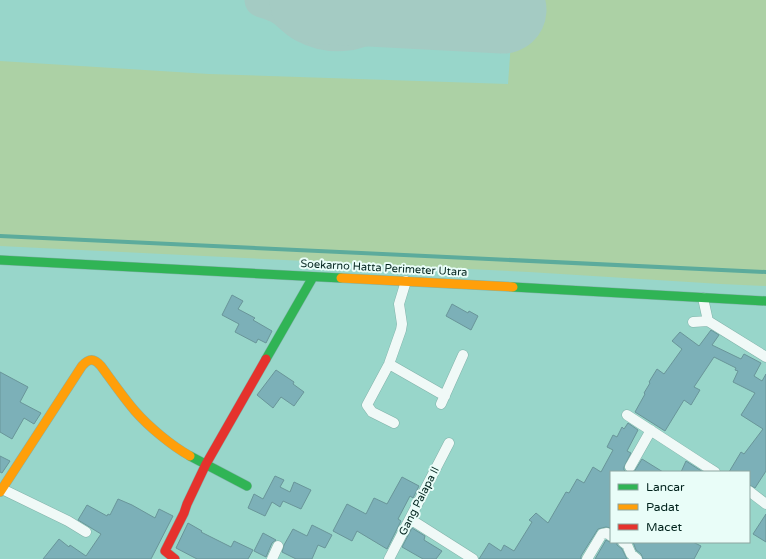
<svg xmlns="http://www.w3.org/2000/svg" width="766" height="559" viewBox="0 0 766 559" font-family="'Varela Round',sans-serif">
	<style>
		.green { fill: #acd1a5 }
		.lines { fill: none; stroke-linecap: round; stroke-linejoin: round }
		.stream { stroke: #5cab9c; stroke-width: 4 }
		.taxiway { stroke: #a4cbc3; stroke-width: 35 }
		.runway { stroke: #a4cbc3; stroke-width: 87 }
		.building { fill: #7cb0b8; stroke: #699599 }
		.street-casing { stroke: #81b3aa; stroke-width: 11 }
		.fast-casing { stroke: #81b3aa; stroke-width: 10 }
		.slow-casing { stroke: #81b3aa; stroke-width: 10 }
		.jam-casing { stroke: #81b3aa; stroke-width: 10 }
		.street { stroke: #f0f9f7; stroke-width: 10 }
		.fast { stroke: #30b455; stroke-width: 9 }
		.slow { stroke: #ff9f0a; stroke-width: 9 }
		.jam { stroke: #e5322d; stroke-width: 9 }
		.labels { text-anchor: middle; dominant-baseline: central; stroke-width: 4; stroke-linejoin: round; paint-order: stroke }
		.street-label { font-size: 11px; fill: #00221c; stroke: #e9fdf8 }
	</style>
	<rect width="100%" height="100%" fill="#98d6ca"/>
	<path class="green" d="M 514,0 L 766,0 L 766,286 L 721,284 L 529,272 L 0,246 L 0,61 L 209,74 L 508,84 Z"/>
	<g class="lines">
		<path class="stream" d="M 0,236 L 766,272"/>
		<path class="taxiway" d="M 262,0 C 270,2 278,5 285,10 C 291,15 297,21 304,25 C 328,38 357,36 379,21 C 387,15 393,7 398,0"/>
		<path class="runway" d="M 313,0 L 503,10"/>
	</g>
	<path class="building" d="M 232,295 L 243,301 L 238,309 L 255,318 L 253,320 L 272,331 L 266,343 L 258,339 L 256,343 L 235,332 L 239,324 L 222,315 Z
		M 452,304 L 468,313 L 469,311 L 478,316 L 471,330 L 446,316 Z
		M 711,330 L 719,335 L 712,345 L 741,359 L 744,354 L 761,363 L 754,376 L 762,381 L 766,374 L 766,471 L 755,488 L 749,485 L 749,472 L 729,472 L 741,452 L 744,454 L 763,429 L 741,415 L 755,393 L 733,382 L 738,371 L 735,370 L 736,368 L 714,357 L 694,387 L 700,390 L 691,405 L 684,400 L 665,431 L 635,412 L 645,394 L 644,393 L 650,383 L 649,382 L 657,369 L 664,374 L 682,349 L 672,341 L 680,332 L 699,346 Z
		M 276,370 L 294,382 L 293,384 L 304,392 L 294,406 L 281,397 L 273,408 L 257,395 Z
		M 0,372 L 28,387 L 20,402 L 41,413 L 34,424 L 24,418 L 12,439 L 0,432 Z
		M 628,423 L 638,430 L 627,451 L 631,453 L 624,467 L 624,470 L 626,472 L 611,472 L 611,528 L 606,527 L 598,529 L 581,556 L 581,559 L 479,559 L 489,543 L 501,551 L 504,545 L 514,551 L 532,522 L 529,520 L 536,513 L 548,523 L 566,492 L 569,493 L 577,479 L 584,483 L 593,467 L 601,472 L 613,450 L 607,447 L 613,435 L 617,437 L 622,427 L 624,429 Z
		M 0,456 L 10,461 L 2,473 L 0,472 Z
		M 642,459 L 663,472 L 634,472 Z
		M 686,461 L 703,472 L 681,472 Z
		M 275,476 L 284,480 L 280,487 L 290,492 L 294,482 L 311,490 L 301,509 L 283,501 L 280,507 L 272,502 L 265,516 L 248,508 L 254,494 L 263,499 Z
		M 402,477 L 419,486 L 413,498 L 410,496 L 398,519 L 401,521 L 387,549 L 357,531 L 352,541 L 333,531 L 347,504 L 366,514 L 374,498 L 387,504 Z
		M 118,499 L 132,505 L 155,518 L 159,509 L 173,516 L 151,559 L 43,559 L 59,539 L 69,547 L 70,545 L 86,556 L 101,534 L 78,520 L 87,505 L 107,516 L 108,514 L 110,515 Z
		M 766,514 L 766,542 L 753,534 Z
		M 188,523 L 202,531 L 201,532 L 231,547 L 234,541 L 253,550 L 248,559 L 197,559 L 176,548 Z
		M 312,525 L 332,535 L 325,548 L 318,545 L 312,559 L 296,559 L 282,552 L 284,545 L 293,529 L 307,536 Z
		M 412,528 L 425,536 L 424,540 L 442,551 L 436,559 L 423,559 L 402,547 Z
		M 263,533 L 276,540 L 272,543 L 266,557 L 254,551 Z
		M 606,540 L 610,542 L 617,542 L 617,545 L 622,549 L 627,559 L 595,559 Z
		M 633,542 L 693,542 L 701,546 L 694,559 L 643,559 L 641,554 L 636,550 Z"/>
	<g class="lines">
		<defs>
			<path id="street" d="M 703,298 L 708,321
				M 693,322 L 708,321 L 766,357
				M 389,364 L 445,396
				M 441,404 L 463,355
				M 627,415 L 707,467 L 715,472
				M 394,423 L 372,412 L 367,405 L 389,364 L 401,330 L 402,324 L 399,304 L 406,281
				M 630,467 L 651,430
				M 2,489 L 68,521 L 86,532
				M 749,491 L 766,504
				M 410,519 L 473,559
				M 623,542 L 627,545 L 631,554 L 637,559
				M 272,559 L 278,546
				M 389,559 L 449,443
				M 587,559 L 602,534 L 607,533 L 611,536"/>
			<path id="fast" d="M 0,260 L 341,278
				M 513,287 L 766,301
				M 266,359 L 313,277
				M 190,456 L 247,486"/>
			<path id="slow" d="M 341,278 L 513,287
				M 0,492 L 82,366 C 89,358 94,358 101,366 C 112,381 123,397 135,411 C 149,427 172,446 190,456"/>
			<path id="jam" d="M 175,559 L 165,551 L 184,513 L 187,504 L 206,464 L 266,359"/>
		</defs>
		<use href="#street" class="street-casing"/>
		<use href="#fast" class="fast-casing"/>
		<use href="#slow" class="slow-casing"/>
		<use href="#jam" class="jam-casing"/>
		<use href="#street" class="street"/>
		<use href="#fast" class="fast"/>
		<use href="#slow" class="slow"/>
		<use href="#jam" class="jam"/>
	</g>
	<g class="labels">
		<g class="street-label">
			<text transform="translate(384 268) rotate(3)">Soekarno Hatta Perimeter Utara</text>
			<text transform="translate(419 501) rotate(-63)">Gang Palapa II</text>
		</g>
	</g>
	<rect x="610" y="471" width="140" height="72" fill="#e9fdf8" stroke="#8ca5a0"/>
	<rect x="618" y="484" width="20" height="6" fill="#30b455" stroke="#8ca5a0"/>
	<text x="646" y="491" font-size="12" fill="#00221c">Lancar</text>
	<rect x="618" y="504" width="20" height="6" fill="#ff9f0a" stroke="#8ca5a0"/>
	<text x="646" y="511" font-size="12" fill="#00221c">Padat</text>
	<rect x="618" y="524" width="20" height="6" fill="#e5322d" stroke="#8ca5a0"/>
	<text x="646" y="531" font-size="12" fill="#00221c">Macet</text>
</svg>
